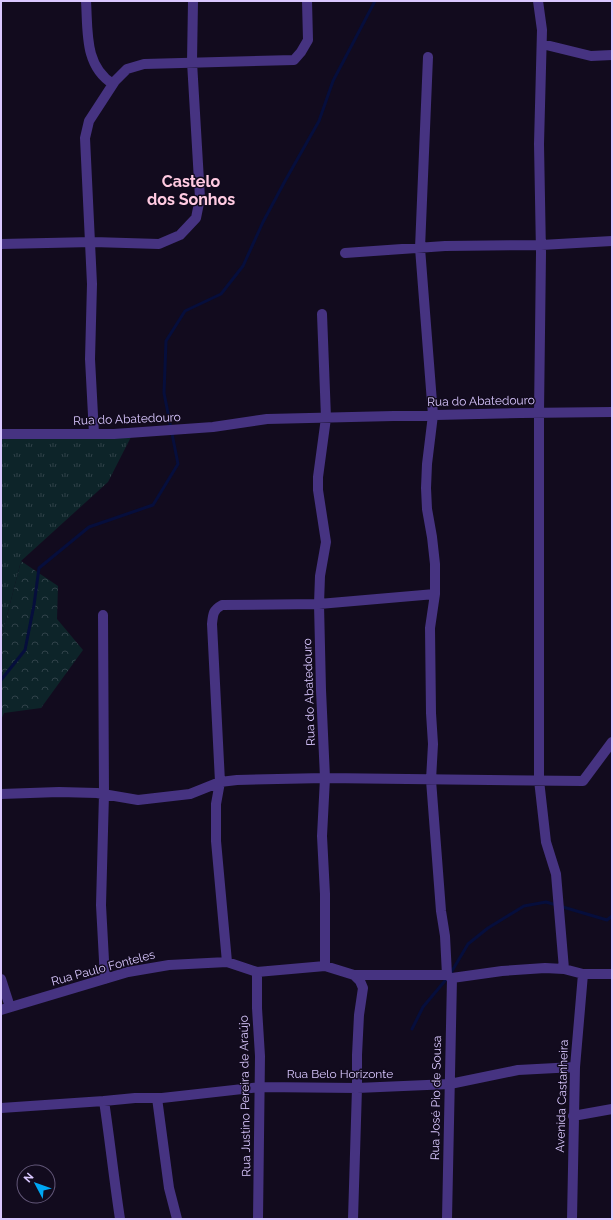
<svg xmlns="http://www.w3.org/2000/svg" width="613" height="1220" viewBox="0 0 613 1220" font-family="Raleway,sans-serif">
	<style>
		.grass { fill: url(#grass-tufts) }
		.forest { fill: url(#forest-crowns) }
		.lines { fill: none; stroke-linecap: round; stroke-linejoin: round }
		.stream { stroke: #060e3c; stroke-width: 3 }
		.minor { stroke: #463381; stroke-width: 10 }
		.labels { text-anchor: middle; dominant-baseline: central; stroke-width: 3; stroke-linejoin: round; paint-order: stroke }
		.street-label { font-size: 12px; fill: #dac8ff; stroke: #120b1e }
		.district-label { font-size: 16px; font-weight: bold; fill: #ffcae1; stroke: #120b1e }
	</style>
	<defs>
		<pattern id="grass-tufts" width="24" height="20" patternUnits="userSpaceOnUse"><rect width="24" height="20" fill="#0d2429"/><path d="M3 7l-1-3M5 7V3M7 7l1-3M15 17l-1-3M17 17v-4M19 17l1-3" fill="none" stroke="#304249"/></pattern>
		<pattern id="forest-crowns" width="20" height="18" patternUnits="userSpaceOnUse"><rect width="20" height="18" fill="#0d2429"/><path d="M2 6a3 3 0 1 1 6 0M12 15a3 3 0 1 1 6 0" fill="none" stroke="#304249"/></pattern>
	</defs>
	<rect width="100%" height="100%" fill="#120b1e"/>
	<path class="grass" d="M 132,435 L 108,482 L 21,561 L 1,639 L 1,438 Z"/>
	<path class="forest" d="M 21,561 L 58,586 L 57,619 L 83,650 L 41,708 L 4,713 L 1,720 L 1,639 Z"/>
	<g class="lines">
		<path class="stream" d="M 1,680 L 25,650 L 34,605 L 39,568 L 89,527 L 153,505 L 178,464 L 164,393 L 166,341 L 185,311 L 221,294 L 243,266 L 263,222 L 285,181 L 319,121 L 333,81 L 375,1
			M 412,1029 L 423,1007 L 449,976 L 468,944 L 488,928 L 524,906 L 546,902 L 607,920 L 612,916"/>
		<path class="minor" d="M 86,1 C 88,31 84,66 113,84
			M 538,1 L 542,30 L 539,144 L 541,253 L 539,413 L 539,780 L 546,842 L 556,874 L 564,969
			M 542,44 L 591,56 L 612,55
			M 428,57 L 420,248 L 433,415 L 427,464 L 426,488 L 427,509 L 432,537 L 435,564 L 435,594 L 430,628 L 431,713 L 433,744 L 431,780 L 441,911 L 445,936 L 447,975
			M 1,244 L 93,242 L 159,244 L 180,235 L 196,218 L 200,198 L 192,62 L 193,1
			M 345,253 L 445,246 L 541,245 L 612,241
			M 322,314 L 326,418 L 318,477 L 318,490 L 326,542 L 320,576 L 319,604 L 321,690 L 325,778 L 322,836 L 325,894 L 325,966
			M 1,434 L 114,434 L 213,427 L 267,419 L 521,413 L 612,412
			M 94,434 L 90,359 L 92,284 L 85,138 L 89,121 L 115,81 L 127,69 L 144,64 L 294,60 L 301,52 L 308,40 L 307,1
			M 103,615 L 104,794 L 101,905 L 105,979
			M 1,794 L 59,792 L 97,793 L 138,800 L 190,794 L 220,782 L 237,780 L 325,778 L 583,781 L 612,742
			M 227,962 L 216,841 L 216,804 L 220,782 L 212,624 C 213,614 213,610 222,605 L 319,604 L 435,594
			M 257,972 L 257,1008 L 260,1056 L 258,1219
			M 452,978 L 502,971 L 545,968 L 564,969 L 583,974 L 612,974
			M 1,979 L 10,1007
			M 1,1010 L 128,972 L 169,965 L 227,962 L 257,972 L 325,966 L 354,975 L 447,975 L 452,978
			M 157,1098 L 169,1188 L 177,1219
			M 104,1101 C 110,1141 114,1180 120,1219
			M 1,1108 L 104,1101 L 135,1098 L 162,1098 L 260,1087 L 357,1088 L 450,1084 L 518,1070 L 575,1067
			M 573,1116 L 612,1109
			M 353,1219 L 357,1088 L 357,1055 L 359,1015 L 363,988 L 360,981 L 354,975
			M 447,1219 L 452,978
			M 572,1219 L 575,1067 L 583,974"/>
	</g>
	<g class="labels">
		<g class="street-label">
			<text transform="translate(481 401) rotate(-1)">Rua do Abatedouro</text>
			<text transform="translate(127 419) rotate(-2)">Rua do Abatedouro</text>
			<text transform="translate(309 692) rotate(-92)">Rua do Abatedouro</text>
			<text transform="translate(103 968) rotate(-15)">Rua Paulo Fonteles</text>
			<text x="340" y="1074">Rua Belo Horizonte</text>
			<text transform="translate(245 1096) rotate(-91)">Rua Justino Pereira de Araújo</text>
			<text transform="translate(562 1096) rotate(-88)">Avenida Castanheira</text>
			<text transform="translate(436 1098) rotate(-89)">Rua José Pio de Sousa</text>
		</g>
		<g class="district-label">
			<text x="191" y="181">Castelo<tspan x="191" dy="18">dos Sonhos</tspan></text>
		</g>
	</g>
	<rect width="613" height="1220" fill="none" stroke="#dac8ff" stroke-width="4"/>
	<g transform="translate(36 1184) rotate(311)"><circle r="19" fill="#120b1e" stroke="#625778"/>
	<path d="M0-3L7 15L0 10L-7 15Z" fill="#00a7f3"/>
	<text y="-6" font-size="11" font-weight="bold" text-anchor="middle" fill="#dac8ff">N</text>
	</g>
</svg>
